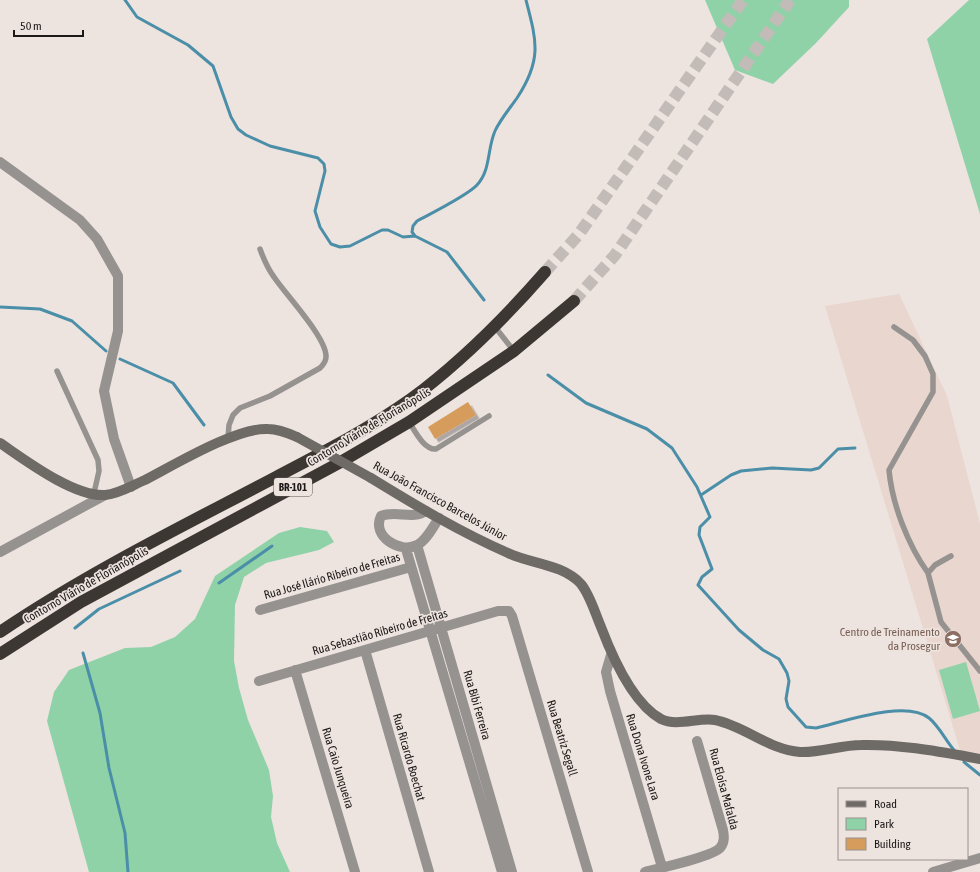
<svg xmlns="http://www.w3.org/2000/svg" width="980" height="872" viewBox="0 0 980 872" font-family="'Asap Condensed',sans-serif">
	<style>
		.built { fill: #e8d6cf }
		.green { fill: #8fd2a8 }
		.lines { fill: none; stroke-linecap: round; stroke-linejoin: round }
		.stream { stroke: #4a8ea8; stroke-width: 3 }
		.building { fill: #d69c5c; filter: url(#shadow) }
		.highway-tunnel { stroke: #c3bbb7; stroke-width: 12; stroke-dasharray: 12 6; stroke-linecap: butt }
		.lane { stroke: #95928f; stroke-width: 5.5 }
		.street { stroke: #95928f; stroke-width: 10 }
		.secondary { stroke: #6e6a66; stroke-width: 10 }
		.highway { stroke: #3c3732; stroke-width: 12 }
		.secondary-bridge { stroke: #6e6a66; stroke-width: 10 }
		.labels { text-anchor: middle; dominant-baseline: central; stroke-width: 3.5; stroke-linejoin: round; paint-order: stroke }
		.shield { fill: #ede3df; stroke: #5b5654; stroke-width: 1 }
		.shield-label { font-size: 11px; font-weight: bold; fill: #1d1918 }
		.street-label { font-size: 12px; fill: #1d1918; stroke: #ede3df }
		.education-label { font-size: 12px; fill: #785e54; stroke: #ede3df; text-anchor: end }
	</style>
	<defs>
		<filter id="shadow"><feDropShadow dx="3.5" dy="3.5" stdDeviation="0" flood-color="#0004"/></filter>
	</defs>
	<rect width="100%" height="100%" fill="#ede3df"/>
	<path class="built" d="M 899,294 L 947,396 L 980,524 L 980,756 L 961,753 L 825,306 Z"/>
	<path class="green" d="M 705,0 L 849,0 L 849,7 L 816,43 L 773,84 L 735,70 Z
		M 969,0 L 980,0 L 980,214 L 927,39 Z
		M 300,527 L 327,531 L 334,542 L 319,550 L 266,563 L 244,577 L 235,605 L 234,661 L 239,688 L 248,720 L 269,770 L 273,796 L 271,817 L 277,843 L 290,872 L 89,872 L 47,721 L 54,692 L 69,670 L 125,648 L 151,647 L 175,637 L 195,619 L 215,576 L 279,533 Z
		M 966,662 L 980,711 L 953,719 L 939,670 Z"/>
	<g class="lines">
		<path class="stream" d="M 125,0 L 137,17 L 188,45 L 213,66 L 231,117 L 238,129 L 246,135 L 270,146 L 318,158 L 324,164 L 325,171 L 315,211 L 320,227 L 331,244 L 340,247 L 350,246 L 382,230 L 388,230 L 403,237 L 415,236 L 447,252 L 484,300
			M 415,236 L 412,232 L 413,226 L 417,221 C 432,213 468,195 477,185 C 491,170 487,149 495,131 C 500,120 510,108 517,98 C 542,60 537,42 526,0
			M 0,307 L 40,309 L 72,321 L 106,351
			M 120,359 L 173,383 L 204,425
			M 548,375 L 586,403 L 647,429 L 672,448 L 697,487 L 710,517 L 700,527 L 699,535 L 712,569 L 702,577 L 698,585 L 739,630 L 763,650 L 779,659 L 787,673 L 789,681 L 786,699 L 788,707 L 806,727 L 816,728 C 843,722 906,699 929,718 C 939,726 946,741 954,750
			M 701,495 L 731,475 L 741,471 L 772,468 L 811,470 L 819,468 L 838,449 L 855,448
			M 219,583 L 272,546
			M 75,628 L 99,609 L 180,571
			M 83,653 L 100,713 L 109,768 L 125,833 L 128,872
			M 964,762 L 980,775"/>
	</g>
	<path class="building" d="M 468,402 L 476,415 L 435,439 L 428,427 Z"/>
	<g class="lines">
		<path class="highway-tunnel" d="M 545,272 L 579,234 L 743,0
			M 574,301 L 615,255 L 790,0"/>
		<path class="lane" d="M 495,327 L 514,351
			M 894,327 L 913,340 L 925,356 L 933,374 L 933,392 L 889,470 C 892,504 908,545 928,573
			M 57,371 L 98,460 L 99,471 L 94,493
			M 409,422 C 415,431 424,450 436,449 L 489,416
			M 228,438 L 229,425 L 233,415 L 240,408 L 270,396 L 320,368 C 323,365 326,362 326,357 C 327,338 286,295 274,277 C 268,269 264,260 260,249
			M 951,556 L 935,565 L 928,573 L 941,622 L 980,671"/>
		<path class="street" d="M 0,162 L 80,220 L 97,239 L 118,276 L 118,331 L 104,391 L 114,439 L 131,487
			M 426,511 C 413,520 396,510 381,516 C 371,536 400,554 417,545 C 426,541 433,527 439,518
			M 417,545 L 512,872
			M 406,549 L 502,872
			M 0,552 L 105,495
			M 260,610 L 411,567
			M 365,650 L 429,872
			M 611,655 L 606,672 L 610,691 L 662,867
			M 295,670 L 355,872
			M 259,681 L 498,611 L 509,611 L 512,616 L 588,872
			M 645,872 C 660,868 711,857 720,848 C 725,842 724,836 723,830 L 697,741
			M 933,872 L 980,858"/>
		<path class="secondary" d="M 0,443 C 25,460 74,497 105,495 C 119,494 133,485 145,480 C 174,465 237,427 268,429 C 278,429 288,433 297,437
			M 371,478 C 415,505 460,532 508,553 C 531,564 563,564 581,584 C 590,595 595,613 601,627 C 612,656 632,703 661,719 C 677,727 699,717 715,720 C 745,726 769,750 800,752 C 820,753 841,745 861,745 C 901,744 941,752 980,759"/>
		<path class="highway" d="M 0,632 C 87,573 183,526 276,477 C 322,453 369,429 411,399 C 461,362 504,319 545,272
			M 0,654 L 81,602 L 339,463 L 409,422 L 514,351 L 574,301"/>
		<path class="secondary-bridge" d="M 297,437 L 371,478"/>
	</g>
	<defs>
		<symbol id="university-disc" viewBox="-11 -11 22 22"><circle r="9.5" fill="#8d6e63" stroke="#ede3df"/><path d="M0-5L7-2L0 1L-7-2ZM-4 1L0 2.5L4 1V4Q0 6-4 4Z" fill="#fff"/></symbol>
	</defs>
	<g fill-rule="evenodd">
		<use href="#university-disc" x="943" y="629" width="20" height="20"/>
	</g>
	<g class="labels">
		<rect class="shield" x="274" y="478" width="38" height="18" rx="3"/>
		<g class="shield-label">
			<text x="293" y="487">BR-101</text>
		</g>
		<g class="street-label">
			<text transform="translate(369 427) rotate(-31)">Contorno Viário de Florianópolis</text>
			<text transform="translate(440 501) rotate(29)">Rua João Francisco Barcelos Júnior</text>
			<text transform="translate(332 576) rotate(-16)">Rua José Ilário Ribeiro de Freitas</text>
			<text transform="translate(86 585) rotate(-30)">Contorno Viário de Florianópolis</text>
			<text transform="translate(380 632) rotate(-16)">Rua Sebastião Ribeiro de Freitas</text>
			<text transform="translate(477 705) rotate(74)">Rua Bibi Ferreira</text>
			<text transform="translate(562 738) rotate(73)">Rua Beatriz Segall</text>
			<text transform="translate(409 757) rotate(74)">Rua Ricardo Boechat</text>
			<text transform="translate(643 757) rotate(73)">Rua Dona Ivone Lara</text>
			<text transform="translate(338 768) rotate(73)">Rua Caio Junqueira</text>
			<text transform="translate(724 789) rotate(75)">Rua Eloísa Mafalda</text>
		</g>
		<g class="education-label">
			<text x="940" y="632">Centro de Treinamento<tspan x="940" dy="14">da Prosegur</tspan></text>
		</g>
	</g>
	<rect x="838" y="788" width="130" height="72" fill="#ede3df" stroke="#9a928f"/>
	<rect x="846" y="801" width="20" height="6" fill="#6e6a66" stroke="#9a928f"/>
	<text x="874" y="808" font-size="12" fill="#1d1918">Road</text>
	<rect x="846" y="818" width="20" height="12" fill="#8fd2a8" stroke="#9a928f"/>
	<text x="874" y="828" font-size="12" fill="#1d1918">Park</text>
	<rect x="846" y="838" width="20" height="12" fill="#d69c5c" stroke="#9a928f"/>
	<text x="874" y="848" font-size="12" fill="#1d1918">Building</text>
	<path d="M14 30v6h69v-6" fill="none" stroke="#1d1918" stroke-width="2"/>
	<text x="20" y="30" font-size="12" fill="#1d1918" stroke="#ede3df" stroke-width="3" paint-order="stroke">50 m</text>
</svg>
